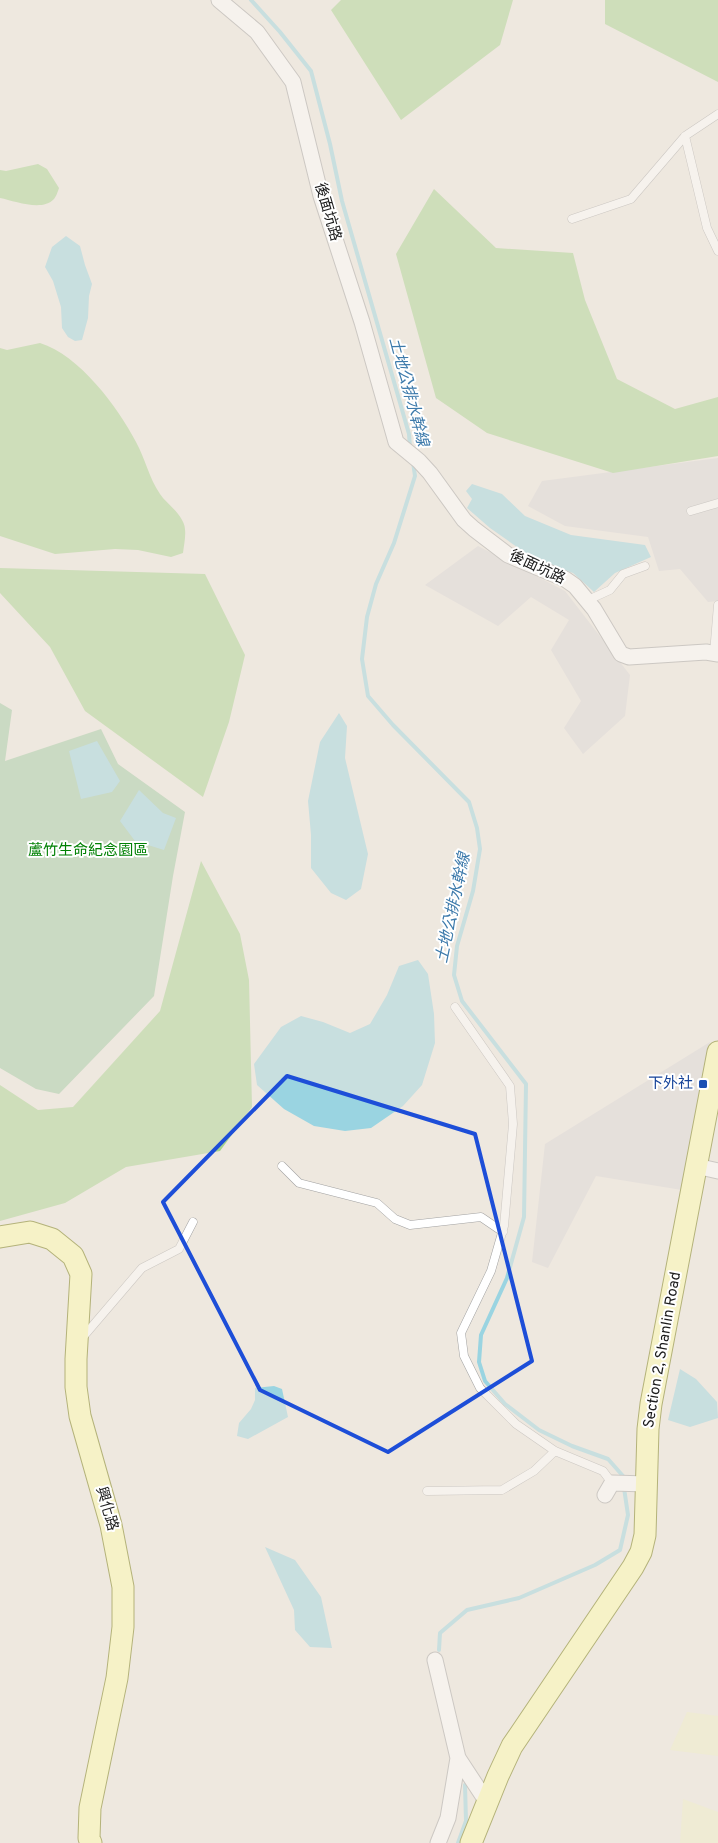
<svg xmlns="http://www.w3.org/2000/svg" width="718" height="1843" viewBox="0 0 718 1843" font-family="Overpass,'Noto Sans TC',sans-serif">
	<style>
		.residential { fill: #d9d7d8 }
		.farmland { fill: #eff0c7 }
		.forest { fill: #a6d28f }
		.cemetery { fill: #9dc9a2 }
		.water { fill: #9ad4e1 }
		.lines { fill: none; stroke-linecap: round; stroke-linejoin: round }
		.stream { stroke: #9ad4e1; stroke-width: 4 }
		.lane-casing { stroke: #a2a2a2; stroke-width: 9 }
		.street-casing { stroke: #a2a2a2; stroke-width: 17 }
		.secondary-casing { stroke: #6d7300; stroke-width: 23 }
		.lane { stroke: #fff; stroke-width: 8 }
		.street { stroke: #fff; stroke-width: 15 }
		.secondary { stroke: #ffffab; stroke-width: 21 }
		.marked { fill: none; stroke: #1d4ed8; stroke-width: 4; stroke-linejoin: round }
		.transit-dot { fill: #1a4fb4; stroke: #fff; stroke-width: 2 }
		.labels { text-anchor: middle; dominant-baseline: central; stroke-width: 4; stroke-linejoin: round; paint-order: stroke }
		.street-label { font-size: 15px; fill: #1b1b1b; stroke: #fff }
		.park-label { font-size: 15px; fill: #008104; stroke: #fff }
		.transit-label { font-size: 15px; fill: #164399; stroke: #fff; text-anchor: end }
		.water-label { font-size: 16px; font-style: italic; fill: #3d7aab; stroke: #fff }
	</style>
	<rect width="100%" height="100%" fill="#eee8df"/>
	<path class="residential" d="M 718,458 L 718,601 L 708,602 L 680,569 L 659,571 L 648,537 L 565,526 L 528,506 L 542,481 Z
		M 478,546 L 565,591 L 630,675 L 625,716 L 583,754 L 564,728 L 581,701 L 551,650 L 569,620 L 531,597 L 498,626 L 425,585 Z
		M 710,1042 L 682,1190 L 596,1176 L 548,1268 L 532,1262 L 545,1144 Z"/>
	<path class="farmland" d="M 687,1712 L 718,1716 L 718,1756 L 670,1750 Z
		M 683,1799 L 718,1812 L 718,1843 L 680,1843 Z"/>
	<path class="forest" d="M 341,0 L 513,0 L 500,45 L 401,120 L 331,10 Z
		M 605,0 L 718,0 L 718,82 L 605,24 Z
		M 38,164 L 47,169 L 59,188 C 58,191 56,197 54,199 C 42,212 15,201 0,198 L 0,170 L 6,171 Z
		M 434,189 L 496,248 L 573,253 L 585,300 L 617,379 L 675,409 L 718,397 L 718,456 L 613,473 L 487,433 L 436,398 L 396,254 Z
		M 40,343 C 79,355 118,407 136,442 C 145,458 149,478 160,494 C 166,503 177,510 182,520 C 188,529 184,543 183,553 L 171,557 L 138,550 L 115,549 L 55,554 L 0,536 L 0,348 L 7,350 Z
		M 0,568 L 205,574 L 245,655 L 229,722 L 203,797 L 85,711 L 50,647 L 0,593 Z
		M 201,861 L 240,934 L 249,980 L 252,1107 L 220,1151 L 126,1167 L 65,1203 L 0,1221 L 0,1085 L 38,1110 L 73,1107 L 160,1011 Z"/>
	<path class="cemetery" d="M 0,703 L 12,710 L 5,761 L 101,729 L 118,764 L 185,812 L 173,876 L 154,996 L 59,1094 L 36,1089 L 0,1068 Z"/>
	<path class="water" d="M 66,236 L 80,246 L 85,265 L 92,284 L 89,296 L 88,318 L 82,340 L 75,341 L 68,337 L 62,328 L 61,307 L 53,281 L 45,267 L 52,247 Z
		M 472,484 L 502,494 L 525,516 L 571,535 L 645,545 L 651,557 L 615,573 L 594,592 L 573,573 L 554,567 L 524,552 L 490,528 L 467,508 L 472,499 L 466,491 Z
		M 339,713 L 347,726 L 345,758 L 368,854 L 361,889 L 346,900 L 331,893 L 311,868 L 311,835 L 308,801 L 320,742 Z
		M 97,741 L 120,781 L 112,792 L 81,799 L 69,751 Z
		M 139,790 L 163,813 L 176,818 L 164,850 L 135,841 L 120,821 Z
		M 418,960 L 428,974 L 434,1014 L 435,1043 L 422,1085 L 403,1106 L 371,1128 L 345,1131 L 314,1126 L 284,1109 L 257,1085 L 254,1064 L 281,1027 L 301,1016 L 323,1022 L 350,1033 L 370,1024 L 387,995 L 399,966 Z
		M 680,1369 L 696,1379 L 717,1402 L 718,1418 L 690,1427 L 668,1420 Z
		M 274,1386 L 282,1389 L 288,1417 L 248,1439 L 237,1436 L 239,1423 L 251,1409 L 255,1400 L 255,1388 Z
		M 265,1547 L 295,1560 L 321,1597 L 332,1648 L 310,1647 L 295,1630 L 294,1610 Z"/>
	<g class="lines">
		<path class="stream" d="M 251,0 L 280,32 L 311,71 L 330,144 L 342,201 L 409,434 L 410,448
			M 413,462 L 415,476 L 394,543 L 376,584 L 367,617 L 362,659 L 368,696 L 393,725 L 469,802 L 477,828 L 480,849 L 473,891 L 457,946 L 454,975 L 462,1001 L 526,1084 L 524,1217 L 507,1278 L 481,1335 L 479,1362 L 485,1381 L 505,1404 L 539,1430 L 572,1446 L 608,1459 L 623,1476 L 623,1479
			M 439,1650 L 440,1633 L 467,1610 L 519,1598 L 595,1565 L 620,1550 L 628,1515 L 624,1488
			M 458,1843 L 466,1821 L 465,1785"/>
		<defs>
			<path id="lane" d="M 685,136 L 707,228 L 718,251
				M 572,219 L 631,199 L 685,136 L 718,114
				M 691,511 L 718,503
				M 588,600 L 610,590 L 623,574 L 645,566
				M 714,653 L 718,605
				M 455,1007 L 510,1086 L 513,1124 L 504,1226 L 491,1271 L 461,1333 L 464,1356 L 480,1388 L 516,1424 L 555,1451 L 603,1471 L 612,1483
				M 282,1166 L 299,1183 L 377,1203 L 395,1219 L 410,1225 L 481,1217 L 503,1232
				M 83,1337 L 142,1268 L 179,1249 L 193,1222
				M 427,1491 L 502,1490 L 534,1471 L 555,1451"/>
			<path id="street" d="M 219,0 L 257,32 L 293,82 L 321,196 L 362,322 L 396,442 L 419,461 L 430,473 L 464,520 L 474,529 L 508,555 L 565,579 L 575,586 L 594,609 L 621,654 L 629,657 L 706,652 L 718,654
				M 696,1166 L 718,1171
				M 605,1495 L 612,1483 L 647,1484
				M 435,1660 L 458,1758 L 448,1818 L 438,1843
				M 458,1758 L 487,1802"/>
			<path id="secondary" d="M 0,1237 L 30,1232 L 52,1239 L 73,1256 L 81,1274 L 76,1359 L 76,1387 L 80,1416 L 111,1525 L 123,1587 L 123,1627 L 117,1678 L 90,1808 L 89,1838 L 91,1843
				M 471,1843 L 498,1776 L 512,1746 L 633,1567 L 641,1552 L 645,1535 L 648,1429 L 651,1404 L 718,1052"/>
		</defs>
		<use href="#lane" class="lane-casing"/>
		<use href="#street" class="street-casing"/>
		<use href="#secondary" class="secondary-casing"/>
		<use href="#lane" class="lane"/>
		<use href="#street" class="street"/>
		<use href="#secondary" class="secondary"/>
	</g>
	<path d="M0 0H718V1843H0ZM 287,1076 L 475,1134 L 532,1361 L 388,1452 L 260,1390 L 163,1202 Z" fill="#eee8df" fill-opacity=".55" fill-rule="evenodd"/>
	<path class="marked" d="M 287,1076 L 475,1134 L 532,1361 L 388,1452 L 260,1390 L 163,1202 Z"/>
	<rect class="transit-dot" x="698" y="1079" width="10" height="10" rx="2.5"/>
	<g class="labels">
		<g class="street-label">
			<text transform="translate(327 212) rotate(74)">後面坑路</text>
			<text transform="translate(537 568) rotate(25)">後面坑路</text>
			<text transform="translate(663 1350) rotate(-80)">Section 2, Shanlin Road</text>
			<text transform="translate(106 1509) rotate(74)">興化路</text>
		</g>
		<g class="park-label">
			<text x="88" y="851">蘆竹生命紀念園區</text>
		</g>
		<g class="transit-label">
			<text x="693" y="1084">下外社</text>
		</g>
		<g class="water-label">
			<text transform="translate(408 392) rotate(75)">土地公排水幹線</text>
			<text transform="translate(454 908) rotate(-78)">土地公排水幹線</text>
		</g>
	</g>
</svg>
